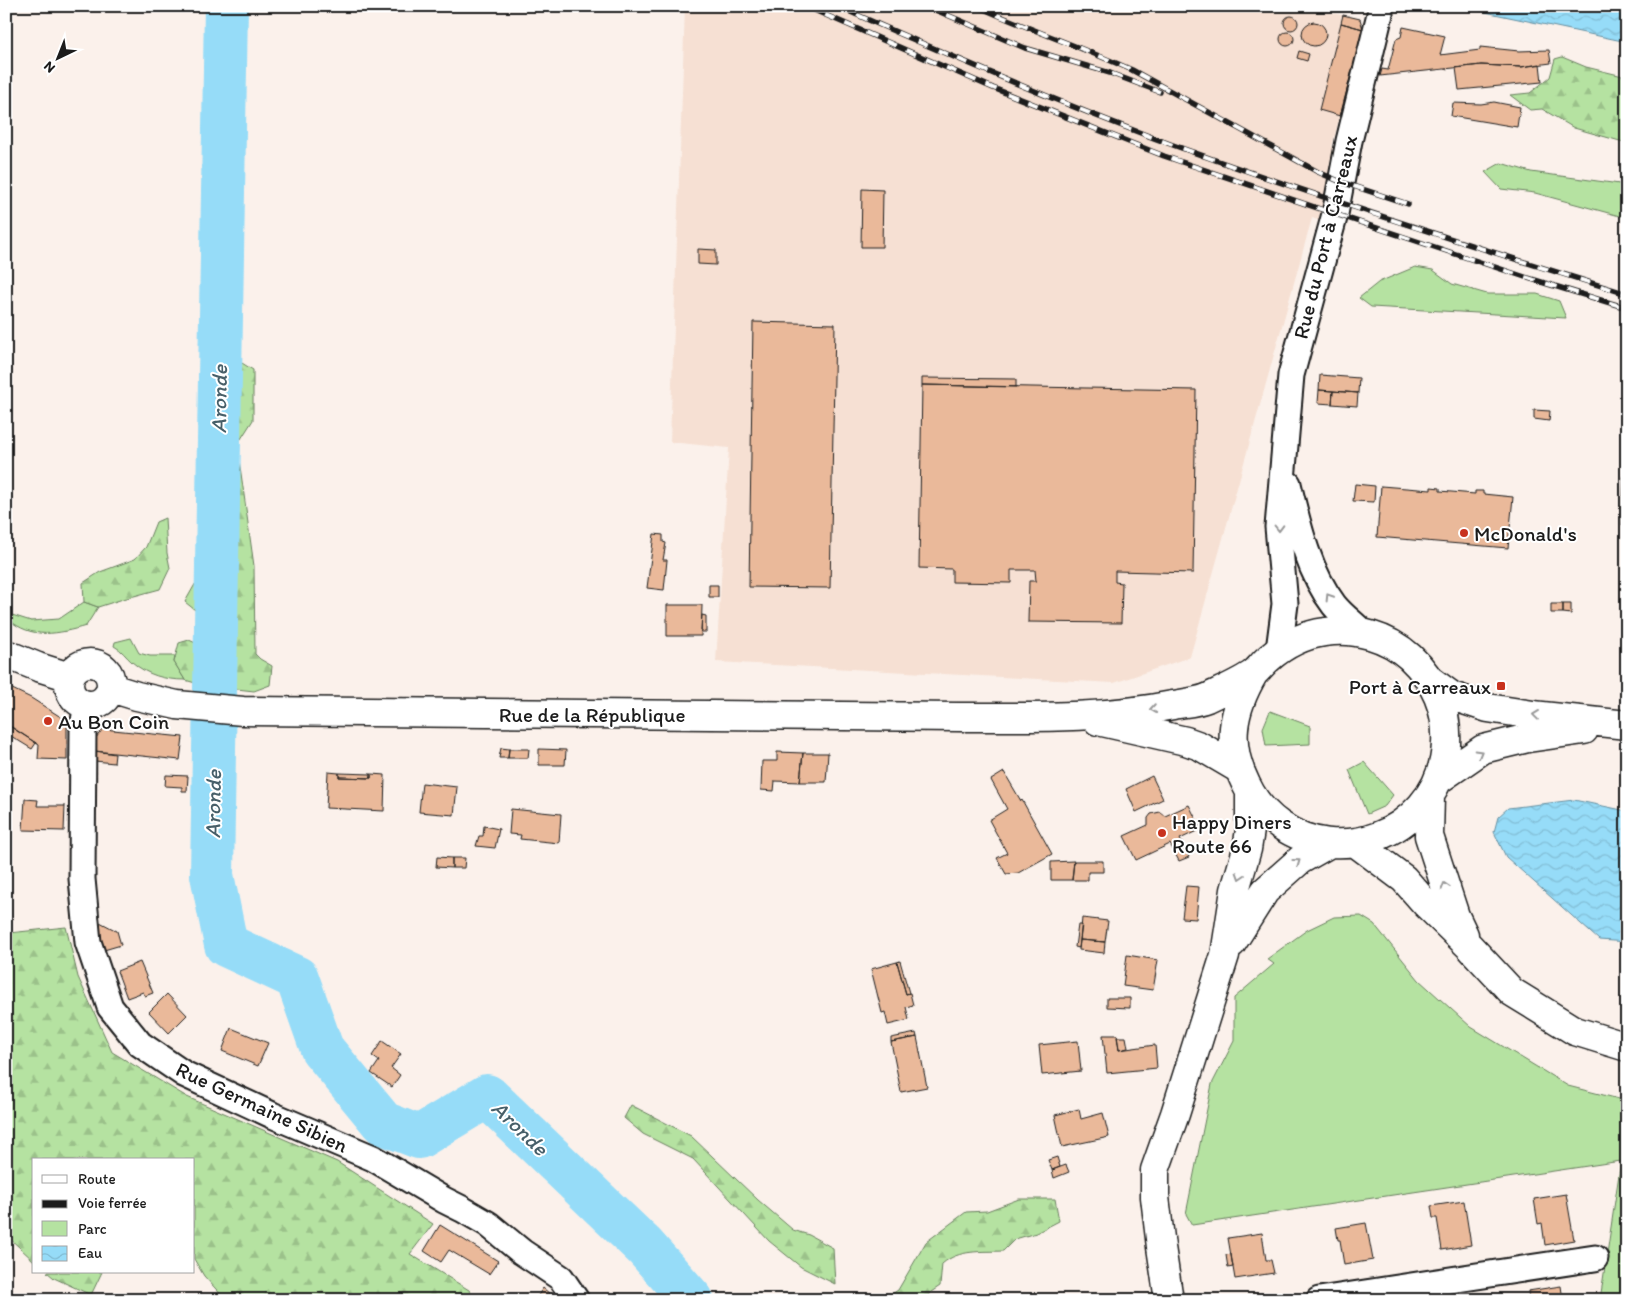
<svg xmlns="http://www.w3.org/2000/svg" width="1633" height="1306" viewBox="0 0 1633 1306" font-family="Itim,sans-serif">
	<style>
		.built { fill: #f6e0d3 }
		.green { fill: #b5e2a1; stroke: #687f5e }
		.forest { fill: url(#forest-firs); stroke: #687f5e }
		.water { fill: url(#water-waves); stroke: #658fa0 }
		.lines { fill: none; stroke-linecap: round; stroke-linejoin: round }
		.river { stroke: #96dcf8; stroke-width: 44 }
		.building { fill: #eab99a; stroke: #1c1c1c }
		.street-casing { stroke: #1c1c1c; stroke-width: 29 }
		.secondary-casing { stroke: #1c1c1c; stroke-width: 31 }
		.street { stroke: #fff; stroke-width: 25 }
		.secondary { stroke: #fff; stroke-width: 28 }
		.rail-casing { stroke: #1c1c1c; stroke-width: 5.5 }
		.rail { stroke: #fff; stroke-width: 4; stroke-dasharray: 11; stroke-linecap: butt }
		.oneway { stroke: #999 }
		.poi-dot { fill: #c8321e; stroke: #fff; stroke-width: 2 }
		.labels { text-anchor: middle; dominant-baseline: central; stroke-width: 4; stroke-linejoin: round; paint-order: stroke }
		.street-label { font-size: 21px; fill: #1c1c1c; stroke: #fff }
		.poi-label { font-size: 21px; fill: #1c1c1c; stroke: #fff; text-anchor: start }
		.water-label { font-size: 22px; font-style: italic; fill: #475f69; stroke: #fff }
	</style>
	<defs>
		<pattern id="forest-firs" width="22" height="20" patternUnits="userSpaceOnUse" patternTransform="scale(1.25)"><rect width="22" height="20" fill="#b5e2a1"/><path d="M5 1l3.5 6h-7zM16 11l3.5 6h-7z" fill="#9bc18a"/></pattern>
		<pattern id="water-waves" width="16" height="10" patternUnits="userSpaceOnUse" patternTransform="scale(1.25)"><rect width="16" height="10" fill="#96dcf8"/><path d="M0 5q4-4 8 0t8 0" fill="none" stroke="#81bcd4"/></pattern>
	</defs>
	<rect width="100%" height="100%" fill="#fbf1eb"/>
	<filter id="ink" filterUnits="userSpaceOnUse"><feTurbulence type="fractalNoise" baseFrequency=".02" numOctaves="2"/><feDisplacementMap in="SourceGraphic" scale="10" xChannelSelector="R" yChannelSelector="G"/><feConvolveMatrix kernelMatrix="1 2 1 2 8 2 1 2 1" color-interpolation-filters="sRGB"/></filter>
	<g filter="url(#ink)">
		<path class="built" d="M 685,6 L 1300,6 L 1360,19 L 1363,28 L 1332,146 L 1347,154 L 1332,225 L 1312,218 L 1190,657 L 1114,683 L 716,662 L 729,448 L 670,442 Z"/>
		<path class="green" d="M 1501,163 L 1531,172 L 1627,185 L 1627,218 L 1535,193 L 1501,189 L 1485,172 Z
			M 1415,267 L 1433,270 L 1452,284 L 1487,294 L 1537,294 L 1559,301 L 1566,318 L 1371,307 L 1359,298 L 1379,282 Z
			M 84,602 L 98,607 L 86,626 C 58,634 32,640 8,619 L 9,615 L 12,615 L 31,621 L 59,619 Z
			M 131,638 L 139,653 L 150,656 L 175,656 L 174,662 L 185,680 C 165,680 147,675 132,662 C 126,657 122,650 114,646 L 115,642 Z
			M 1270,711 L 1310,726 L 1310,744 L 1266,746 L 1263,728 Z
			M 1364,762 L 1393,795 L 1385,806 L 1367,814 L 1349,770 Z
			M 1361,916 L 1374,924 L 1419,980 L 1471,1027 L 1568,1086 L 1627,1101 L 1627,1300 L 1600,1300 L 1621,1161 L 1192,1225 L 1186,1214 L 1212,1084 L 1234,1041 L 1234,998 L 1274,964 L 1267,959 L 1307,930 L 1334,917 Z"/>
		<path class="forest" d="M 1562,57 L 1586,67 L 1627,77 L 1627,143 L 1574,128 L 1542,109 L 1530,110 L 1510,95 L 1530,93 L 1550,77 L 1555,59 Z
			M 220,356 L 234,358 L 253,370 L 253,420 L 239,442 L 238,452 L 254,566 L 255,654 L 260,659 L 272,666 L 270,685 L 254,691 L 202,685 L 185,680 L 174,662 L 179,643 L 189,640 L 200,645 L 226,648 C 234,631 228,625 216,612 L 195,610 L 185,602 L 198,579 L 204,575 L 230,578 L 230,540 L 201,451 L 200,408 L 203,372 Z
			M 165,518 L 167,553 L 170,568 L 160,589 L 123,599 L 98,607 L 84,602 L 83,583 L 100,572 L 135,559 L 146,547 L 156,522 Z
			M 6,910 L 9,933 L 66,927 L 78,977 L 112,1052 L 187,1097 L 337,1162 L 433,1224 L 410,1254 L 469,1290 L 476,1300 L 226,1300 L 204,1276 L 194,1259 L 194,1160 L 34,1160 L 34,1261 L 6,1235 Z
			M 631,1105 L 691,1136 L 758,1200 L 793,1230 L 809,1235 L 833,1248 L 835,1284 L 801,1267 L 769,1241 L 693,1159 L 643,1134 L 624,1118 Z
			M 1019,1199 L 1055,1199 L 1059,1221 L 1036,1233 L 1015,1239 L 1003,1251 C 982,1252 959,1249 942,1264 L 940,1286 L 931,1292 L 927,1300 L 883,1300 L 898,1290 L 926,1242 L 966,1212 L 987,1211 Z
			M 47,1272 L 102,1272 L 91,1295 L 54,1278 Z"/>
		<path class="water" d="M 1457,6 L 1627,6 L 1627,42 Z
			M 1574,800 L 1627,811 L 1627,942 L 1599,940 L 1506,857 L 1494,832 L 1498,817 L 1508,808 Z"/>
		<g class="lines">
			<path class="river" d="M 226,6 L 212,875 L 226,945 L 297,978 L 322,1049 L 383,1123 L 419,1137 L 487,1096 L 645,1247 L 692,1300"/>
		</g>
		<path class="building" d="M 1343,15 L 1360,19 L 1363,29 L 1341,23 Z
			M1284 23a7 7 0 1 1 14 0a7 7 0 1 1-14 0Z
			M1302 34a12 12 0 1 1 24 0a12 12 0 1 1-24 0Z
			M 1341,23 L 1363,29 L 1340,116 L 1319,110 Z
			M 1403,27 L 1445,36 L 1440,55 L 1480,50 L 1480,47 L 1519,51 L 1549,50 L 1551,63 L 1521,67 L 1481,65 L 1380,76 L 1382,69 L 1388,70 L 1396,39 L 1401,37 Z
			M1280 39a7 7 0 1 1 14 0a7 7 0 1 1-14 0Z
			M 1299,51 L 1309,54 L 1307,61 L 1297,58 Z
			M 1540,64 L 1542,82 L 1459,90 L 1456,68 L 1481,65 L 1521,67 Z
			M 1494,102 L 1520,107 L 1517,127 L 1451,116 L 1453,103 L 1481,104 Z
			M 862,189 L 883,190 L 882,247 L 861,247 Z
			M 698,249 L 716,250 L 716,265 L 698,264 Z
			M 753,322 L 835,324 L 830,588 L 749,587 Z
			M 1320,375 L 1359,378 L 1358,393 L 1319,390 Z
			M 922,378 L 1016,379 L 1016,387 L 922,385 Z
			M 922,385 L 1196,390 L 1193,573 L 1115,571 L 1115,582 L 1122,583 L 1121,623 L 1028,622 L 1029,581 L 1036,581 L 1035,570 L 1011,570 L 1011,583 L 952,582 L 952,569 L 919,568 Z
			M 1319,390 L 1333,391 L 1332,404 L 1318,403 Z
			M 1333,391 L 1358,393 L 1357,406 L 1332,404 Z
			M 1534,410 L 1550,411 L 1549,421 L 1534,419 Z
			M 1624,456 L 1627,456 L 1627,525 L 1622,525 Z
			M 1355,484 L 1375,486 L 1374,502 L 1353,501 Z
			M 1381,486 L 1431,490 L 1431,487 L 1440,488 L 1440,491 L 1475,494 L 1475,491 L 1483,491 L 1483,494 L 1513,497 L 1508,548 L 1377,537 Z
			M 654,534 L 663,535 L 663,542 L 666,543 L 663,560 L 667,560 L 664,590 L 647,588 Z
			M 709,585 L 718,585 L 718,597 L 709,597 Z
			M 1551,604 L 1563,604 L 1563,613 L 1551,613 Z
			M 1563,604 L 1571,604 L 1571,614 L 1563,613 Z
			M 667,605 L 702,605 L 701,636 L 667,636 Z
			M 702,615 L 706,616 L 706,632 L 701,632 Z
			M 6,686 L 31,698 L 67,721 L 67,760 L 38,759 L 39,745 L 6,724 Z
			M 7,724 L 36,743 L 32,749 L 6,733 Z
			M 103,729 L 183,737 L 180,760 L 95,751 L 95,739 Z
			M 501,748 L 509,749 L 508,758 L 499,758 Z
			M 509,749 L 529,749 L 528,758 L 508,758 Z
			M 539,749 L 566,750 L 565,765 L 539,765 Z
			M 95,751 L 115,754 L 114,763 L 95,761 Z
			M 777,752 L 803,753 L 800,782 L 775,781 L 774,791 L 761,790 L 762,761 L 777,761 Z
			M 803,753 L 828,753 L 826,782 L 800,782 Z
			M 328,772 L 339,773 L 339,777 L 371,778 L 371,774 L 385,775 L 384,811 L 326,808 Z
			M 1004,772 L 1021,801 L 1022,800 L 1052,854 L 1018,873 L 1006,874 L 997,858 L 1007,853 L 989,820 L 1007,809 L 991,780 Z
			M 339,773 L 371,774 L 371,778 L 339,777 Z
			M 166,775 L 188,776 L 187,791 L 182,791 L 182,787 L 165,786 Z
			M 1152,776 L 1163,799 L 1136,812 L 1126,789 Z
			M 422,783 L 457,787 L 454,815 L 419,812 Z
			M 25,799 L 38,800 L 37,806 L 65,806 L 64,831 L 23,830 Z
			M 1189,805 L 1201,829 L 1180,839 L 1189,857 L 1179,861 L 1170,844 L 1136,860 L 1124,836 L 1148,825 L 1148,818 L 1151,814 L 1160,812 L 1165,816 Z
			M 511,809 L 561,814 L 559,843 L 520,839 L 521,835 L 509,834 Z
			M 484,826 L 499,829 L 495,848 L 476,846 L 479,836 L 483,836 Z
			M 437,857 L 452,858 L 452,868 L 436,867 Z
			M 452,858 L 465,858 L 464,868 L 452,868 Z
			M 1074,861 L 1072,880 L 1051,880 L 1051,862 Z
			M 1074,861 L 1103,861 L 1103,872 L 1088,872 L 1088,880 L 1072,880 Z
			M 1186,886 L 1199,887 L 1196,919 L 1182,918 Z
			M 1082,918 L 1108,921 L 1105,942 L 1080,940 Z
			M 96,920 L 117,931 L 121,945 L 104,950 Z
			M 1078,925 L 1082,925 L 1079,948 L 1075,947 Z
			M 1080,940 L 1105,942 L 1104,953 L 1079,950 Z
			M 1127,955 L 1158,960 L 1153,990 L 1123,986 Z
			M 900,961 L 909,993 L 906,994 L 897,962 Z
			M 140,962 L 153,993 L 145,996 L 143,992 L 127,998 L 117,971 Z
			M 897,962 L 906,994 L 910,993 L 913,1005 L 906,1007 L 909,1020 L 888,1025 L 885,1012 L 882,1013 L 871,969 Z
			M 167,994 L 187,1015 L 169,1033 L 149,1012 Z
			M 1107,998 L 1130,998 L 1130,1008 L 1107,1007 Z
			M 231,1028 L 268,1043 L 258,1066 L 222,1051 Z
			M 916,1033 L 917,1037 L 891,1042 L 891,1038 Z
			M 1103,1035 L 1117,1035 L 1119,1050 L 1155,1045 L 1157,1068 L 1107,1073 Z
			M 917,1037 L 927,1087 L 901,1092 L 891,1042 Z
			M 1117,1037 L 1126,1037 L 1128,1048 L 1119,1050 Z
			M 382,1041 L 401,1054 L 391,1068 L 400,1075 L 392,1087 L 371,1073 L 379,1061 L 372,1056 Z
			M 1078,1041 L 1081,1071 L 1042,1075 L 1039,1045 Z
			M 1079,1109 L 1081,1119 L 1103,1113 L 1109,1137 L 1062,1147 L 1055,1115 Z
			M 1057,1157 L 1060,1167 L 1052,1170 L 1048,1160 Z
			M 1066,1165 L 1069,1172 L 1054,1178 L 1052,1170 Z
			M 1566,1194 L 1574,1240 L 1545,1245 L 1542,1223 L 1538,1224 L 1534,1199 Z
			M 1464,1201 L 1471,1245 L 1442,1250 L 1437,1218 L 1433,1218 L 1431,1206 Z
			M 1366,1223 L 1373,1260 L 1344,1265 L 1340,1240 L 1338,1240 L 1336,1228 Z
			M 440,1225 L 498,1261 L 489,1274 L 449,1250 L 441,1262 L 424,1251 Z
			M 1262,1233 L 1266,1260 L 1271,1260 L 1274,1273 L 1235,1279 L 1228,1238 Z
			M 1231,1254 L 1233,1267 L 1228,1268 L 1226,1255 Z
			M 1561,1286 L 1563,1300 L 1529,1300 L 1528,1291 Z
			M 543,1288 L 557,1300 L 535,1300 Z"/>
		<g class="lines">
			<defs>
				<path id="street" d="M 1288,484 C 1298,525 1308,571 1334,605 C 1342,615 1353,623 1362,632
					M 1279,650 L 1285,604 L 1278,527 L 1291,375 L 1335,214 L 1349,141 L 1380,14
					M 87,704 L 83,727 L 82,879 L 88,942 L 110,1007 L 140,1044 L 184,1074 L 272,1115 L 373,1158 L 444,1200 L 462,1209 L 488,1224 L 522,1252 L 561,1278 L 576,1300
					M 1319,1300 L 1595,1258"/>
				<path id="secondary" d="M 6,654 L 38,667 L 70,677
					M69 684a21 21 0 1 1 42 0a21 21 0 1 1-42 0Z
					M 1430,680 L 1452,696 L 1488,708 L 1533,715 L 1627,725
					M 111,688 L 137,696 L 177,705 L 243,711 L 960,717 C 1030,717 1104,719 1173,705 C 1184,703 1197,702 1207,698 C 1219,692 1244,681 1254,673 C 1259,669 1263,663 1268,659 C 1284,645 1303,635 1325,632 C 1355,627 1388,637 1410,657 C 1435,680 1448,711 1446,744 C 1445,768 1436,789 1421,806 C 1371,863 1279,854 1246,784 C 1237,766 1232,748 1234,728 C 1236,708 1244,690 1254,673
					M 1098,721 L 1186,741 L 1200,746 L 1239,769
					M 1438,780 L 1483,749 L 1528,738 L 1584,730
					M 1430,796 L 1429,836 L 1455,916 L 1464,935
					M 1356,843 L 1404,879 L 1426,904 L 1470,947 L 1512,992 L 1575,1031 L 1627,1047
					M 1232,943 L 1265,891 L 1300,860 L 1330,843
					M 1169,1300 L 1161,1247 L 1155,1197 L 1155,1170 L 1175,1114 L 1225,955 L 1235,890 L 1247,849 L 1250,830 L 1250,793"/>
			</defs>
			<use href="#street" class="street-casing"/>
			<use href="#secondary" class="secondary-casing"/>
			<use href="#street" class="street"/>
			<use href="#secondary" class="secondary"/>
			<defs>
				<path id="rail" d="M 805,6 L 993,88 L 1164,156 L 1335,214 L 1528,278 L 1627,308
					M 837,6 C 948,55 1059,103 1173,145 C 1323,199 1475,247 1627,294
					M 926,6 L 1025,48 L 1110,73 L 1160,92
					M 977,6 C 1028,29 1081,47 1132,70 L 1318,172 L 1341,182 L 1408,204"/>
			</defs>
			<use href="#rail" class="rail-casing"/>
			<use href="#rail" class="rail"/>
		</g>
		<defs><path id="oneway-chevron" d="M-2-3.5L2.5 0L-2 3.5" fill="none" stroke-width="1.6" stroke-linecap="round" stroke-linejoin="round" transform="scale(1.25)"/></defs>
		<g class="oneway">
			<use href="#oneway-chevron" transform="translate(1279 528) rotate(89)"/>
			<use href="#oneway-chevron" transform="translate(1329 597) rotate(-122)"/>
			<use href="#oneway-chevron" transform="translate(1153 709) rotate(171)"/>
			<use href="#oneway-chevron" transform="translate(1536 715) rotate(-173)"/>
			<use href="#oneway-chevron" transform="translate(1479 753) rotate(-30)"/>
			<use href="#oneway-chevron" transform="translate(1297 862) rotate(-36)"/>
			<use href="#oneway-chevron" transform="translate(1240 876) rotate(108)"/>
			<use href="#oneway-chevron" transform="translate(1445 886) rotate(-108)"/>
		</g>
	</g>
	<g class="poi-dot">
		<circle cx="1464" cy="533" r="5"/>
		<rect x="1496" y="681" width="10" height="10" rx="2.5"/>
		<circle cx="48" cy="721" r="5"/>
		<circle cx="1162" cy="833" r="5"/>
	</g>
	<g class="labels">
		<g class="street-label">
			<text transform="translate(1325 237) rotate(-76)">Rue du Port à Carreaux</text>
			<text x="592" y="714">Rue de la République</text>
			<text transform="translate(262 1107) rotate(25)">Rue Germaine Sibien</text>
		</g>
		<g class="poi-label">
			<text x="1474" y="533">McDonald's</text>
			<text x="1491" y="686" text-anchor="end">Port à Carreaux</text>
			<text x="58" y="721">Au Bon Coin</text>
			<text x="1172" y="821">Happy Diners<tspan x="1172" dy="24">Route 66</tspan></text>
		</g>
		<g class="water-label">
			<text transform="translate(219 399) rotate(-89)">Aronde</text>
			<text transform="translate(213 804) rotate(-89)">Aronde</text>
			<text transform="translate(520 1128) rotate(44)">Aronde</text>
		</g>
	</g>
	<rect width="1633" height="1306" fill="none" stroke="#fff" stroke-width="25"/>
	<rect x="12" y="12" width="1608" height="1281" fill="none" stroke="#1c1c1c" stroke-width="2" filter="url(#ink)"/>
	<rect x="32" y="1158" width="162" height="115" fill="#ffffff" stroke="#a4a4a4"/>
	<rect x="42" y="1175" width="25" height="8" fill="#ffffff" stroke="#a4a4a4"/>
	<text x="78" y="1184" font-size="15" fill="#1c1c1c">Route</text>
	<rect x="42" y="1200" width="25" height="8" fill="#1c1c1c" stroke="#a4a4a4"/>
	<text x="78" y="1208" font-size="15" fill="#1c1c1c">Voie ferrée</text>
	<rect x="42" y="1221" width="25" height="15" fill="#b5e2a1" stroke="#a4a4a4"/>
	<text x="78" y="1234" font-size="15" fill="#1c1c1c">Parc</text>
	<rect x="42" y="1246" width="25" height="15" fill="url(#water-waves)" stroke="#a4a4a4"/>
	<text x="78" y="1258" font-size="15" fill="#1c1c1c">Eau</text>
	<g transform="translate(58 58) rotate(223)" stroke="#ffffff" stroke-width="4" paint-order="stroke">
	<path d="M0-4L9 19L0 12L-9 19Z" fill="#1c1c1c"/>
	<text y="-8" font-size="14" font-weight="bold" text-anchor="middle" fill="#1c1c1c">N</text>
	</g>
</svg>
